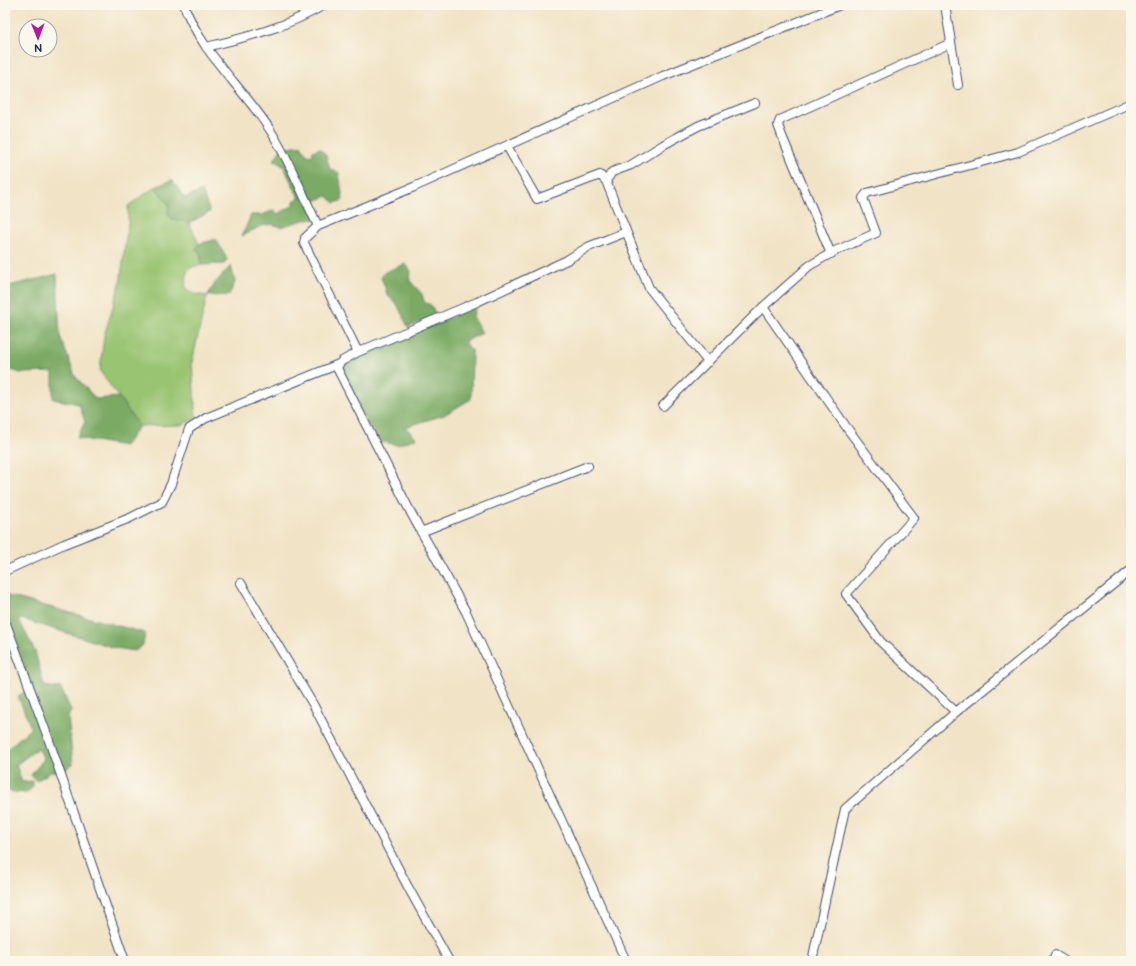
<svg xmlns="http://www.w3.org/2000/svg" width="1136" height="966" viewBox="0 0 1136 966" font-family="'Balsamiq Sans',sans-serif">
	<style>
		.green { fill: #99c471; stroke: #5a7a68 }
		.forest { fill: #7aaa63; stroke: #4a6c60 }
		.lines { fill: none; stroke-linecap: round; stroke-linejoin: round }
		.minor-casing { stroke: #3b4a6d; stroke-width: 10 }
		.minor { stroke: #fff; stroke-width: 8 }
	</style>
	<rect width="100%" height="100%" fill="#fbf7ec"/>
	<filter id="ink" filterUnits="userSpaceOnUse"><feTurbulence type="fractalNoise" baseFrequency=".025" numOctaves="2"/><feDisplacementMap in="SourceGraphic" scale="8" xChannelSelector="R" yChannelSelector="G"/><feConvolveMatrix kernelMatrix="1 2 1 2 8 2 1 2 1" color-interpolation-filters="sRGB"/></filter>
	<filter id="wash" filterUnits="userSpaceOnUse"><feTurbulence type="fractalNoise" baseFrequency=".012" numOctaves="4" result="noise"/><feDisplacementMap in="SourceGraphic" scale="16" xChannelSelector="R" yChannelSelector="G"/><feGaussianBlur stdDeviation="0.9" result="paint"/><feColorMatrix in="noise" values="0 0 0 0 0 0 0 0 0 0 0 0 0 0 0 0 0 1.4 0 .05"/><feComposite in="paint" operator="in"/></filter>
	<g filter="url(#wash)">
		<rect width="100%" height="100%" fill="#f1e3c5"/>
		<path class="green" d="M 155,187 L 169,204 L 168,214 L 189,223 L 199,244 L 197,250 L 201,254 L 201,265 L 188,268 L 185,288 L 195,294 L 207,296 L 192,362 L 196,418 L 181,425 L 139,426 L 100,371 L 104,336 L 120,284 L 128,223 L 128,206 Z"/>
		<path class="forest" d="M 301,145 L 307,155 L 312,156 L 313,151 L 320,148 L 326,155 L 330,169 L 339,173 L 343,200 L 335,203 L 327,196 L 313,202 L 318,219 L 304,220 L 280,227 C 267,220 254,230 242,236 L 251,215 L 262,215 L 274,210 L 278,214 L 294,205 L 294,201 L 299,198 L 284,167 L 274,160 L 282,148 Z
			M 172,180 L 185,198 L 202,191 L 210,212 L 189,223 L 180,220 L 173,220 L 168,214 L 169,204 L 155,187 Z
			M 216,239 L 227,259 L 224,264 L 201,265 L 201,254 L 196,250 L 199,244 Z
			M 406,264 L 411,271 L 410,281 L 422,294 L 424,302 L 431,305 L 437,316 L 408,327 L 397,304 L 388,296 L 381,277 L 385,272 Z
			M 231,266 L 235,282 L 229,295 L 207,296 L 216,282 Z
			M 57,274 L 60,336 L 75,376 L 96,399 L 119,397 L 139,426 L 125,446 L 77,438 L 85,422 L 79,404 L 53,399 L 53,372 L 21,373 L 5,368 L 5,357 L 10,354 L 5,338 L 5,287 Z
			M 476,307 L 473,316 L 482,333 L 464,342 L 472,351 L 471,399 L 444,415 L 405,427 L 417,438 L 397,445 L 380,441 L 367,423 L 339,367 L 364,353 Z
			M 5,595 L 145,633 L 143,645 L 135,651 L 115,648 L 18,618 L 35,651 L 44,686 L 61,688 L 71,711 L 68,717 L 73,764 L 62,772 L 52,771 L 36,781 L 31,775 L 44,759 L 38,748 L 16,765 L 22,782 L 32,781 L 33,787 L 26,793 L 5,791 L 5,751 L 31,728 L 18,696 L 26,691 L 5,637 Z"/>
	</g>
	<g filter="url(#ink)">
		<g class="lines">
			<defs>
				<path id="minor" d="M 184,5 C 202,55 245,89 272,133 C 290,162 303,195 318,226 L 414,187 L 663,76 L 840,5
					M 945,5 L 958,85
					M 206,47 C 248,37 287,27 324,5
					M 507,146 L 537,199 L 600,175 L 606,181 L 649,288 L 708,362
					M 606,181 L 612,172 L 631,165 L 663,145 L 698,126 L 755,103
					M 318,226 L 305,238 L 304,243 L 358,352
					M 831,254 L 782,136 L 778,125 L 780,120 L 951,43
					M 763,307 L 847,428 L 914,518 L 846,594 L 881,642 L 956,712
					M 663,406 L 763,307 L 809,266 L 835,251 L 876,233 L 863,198 L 867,193 L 1018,152 L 1131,103
					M 421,532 L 588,466
					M 5,571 L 64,544 L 130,518 L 162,502 L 171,484 L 189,429 L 206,418 L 339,364
					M 241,583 L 314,706 L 408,887 L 449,961
					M 5,621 L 46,732 L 125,961
					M 626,961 L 466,612 L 411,513 L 338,370 L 337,366 L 342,361 L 358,352 L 477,302 L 567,260 L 588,247 L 626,232
					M 812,961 L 845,809 L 956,712 L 1131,570
					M 1053,961 L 1055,955 L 1065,961"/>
			</defs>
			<use href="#minor" class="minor-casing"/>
			<use href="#minor" class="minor"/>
		</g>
	</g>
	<rect width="1136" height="966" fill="none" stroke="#fbf7ec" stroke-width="20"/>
	<g transform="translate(38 38) rotate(179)"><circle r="19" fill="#fbf7ec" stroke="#a1a7b3"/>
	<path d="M0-3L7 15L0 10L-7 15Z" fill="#b5179e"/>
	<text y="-6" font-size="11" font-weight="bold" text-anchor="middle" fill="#1b2f5e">N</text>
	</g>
</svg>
